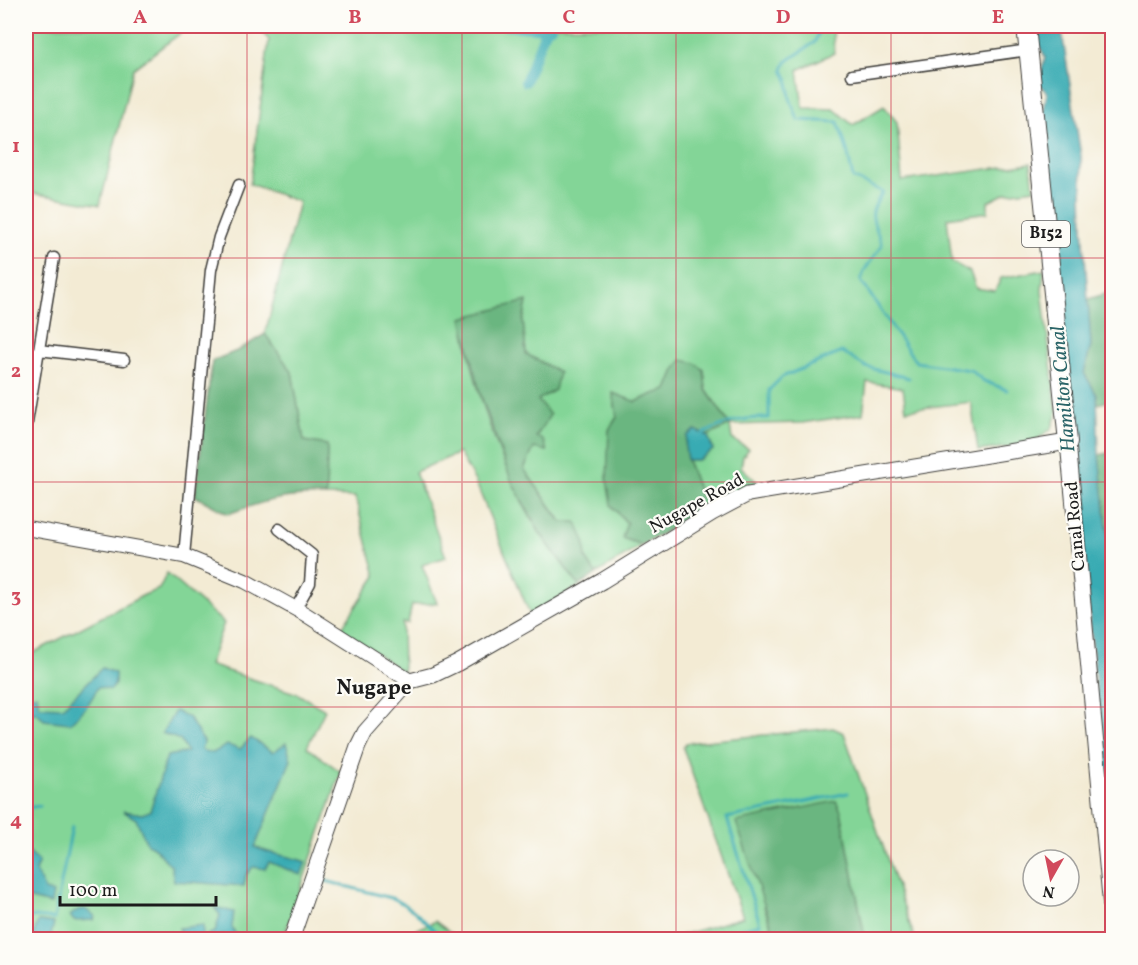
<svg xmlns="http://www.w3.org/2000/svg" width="1138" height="965" viewBox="0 0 1138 965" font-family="Vollkorn,serif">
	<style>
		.green { fill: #83d597; stroke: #50785a; stroke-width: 1.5 }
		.forest { fill: #6ab680; stroke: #43694e; stroke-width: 1.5 }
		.water { fill: #39abb3; stroke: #2a6468; stroke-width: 1.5 }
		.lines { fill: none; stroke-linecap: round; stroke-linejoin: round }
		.stream { stroke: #39abb3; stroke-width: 3 }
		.canal { stroke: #39abb3; stroke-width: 10 }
		.minor-casing { stroke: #3c3b38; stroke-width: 13 }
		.tertiary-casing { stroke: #3c3b38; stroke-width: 16 }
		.secondary-casing { stroke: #3c3b38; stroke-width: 17 }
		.primary-casing { stroke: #3c3b38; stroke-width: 20 }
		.minor { stroke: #fff; stroke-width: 10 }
		.tertiary { stroke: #fff; stroke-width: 14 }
		.secondary { stroke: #fff; stroke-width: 15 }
		.primary { stroke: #fff; stroke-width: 18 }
		.grid { fill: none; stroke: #d1495b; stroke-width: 1.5; stroke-opacity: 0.55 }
		.labels { text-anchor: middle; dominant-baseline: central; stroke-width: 4.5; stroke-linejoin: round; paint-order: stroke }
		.shield { fill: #fdfcf7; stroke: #605f5e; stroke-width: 1.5 }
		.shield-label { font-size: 16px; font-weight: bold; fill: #1c1c1c }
		.street-label { font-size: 18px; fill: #1c1c1c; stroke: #fdfcf7 }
		.water-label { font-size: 20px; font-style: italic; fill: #2a6468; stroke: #fdfcf7 }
		.quarter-label { font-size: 21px; font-weight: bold; fill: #1c1c1c; stroke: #fdfcf7 }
		.neatline { fill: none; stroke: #d1495b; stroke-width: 2 }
		.grid-label { font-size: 20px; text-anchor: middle; font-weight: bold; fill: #d1495b }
	</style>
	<rect width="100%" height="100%" fill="#fdfcf7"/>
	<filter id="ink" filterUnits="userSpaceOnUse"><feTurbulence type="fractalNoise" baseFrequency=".0167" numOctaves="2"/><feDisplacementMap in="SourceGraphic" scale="12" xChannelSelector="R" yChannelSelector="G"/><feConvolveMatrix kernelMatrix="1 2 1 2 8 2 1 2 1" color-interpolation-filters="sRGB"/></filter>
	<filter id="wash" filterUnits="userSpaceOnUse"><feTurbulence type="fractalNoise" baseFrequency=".008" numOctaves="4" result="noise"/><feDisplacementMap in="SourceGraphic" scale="24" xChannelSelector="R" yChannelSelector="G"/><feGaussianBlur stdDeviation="1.35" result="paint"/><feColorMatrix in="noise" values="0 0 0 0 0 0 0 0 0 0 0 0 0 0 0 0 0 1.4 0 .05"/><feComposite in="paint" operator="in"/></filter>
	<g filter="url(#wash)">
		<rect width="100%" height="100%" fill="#f3ebd4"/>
		<path class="green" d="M 26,26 L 190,26 L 133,69 L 100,205 L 26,192 Z
			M 256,26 L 833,26 L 834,53 L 798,70 L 803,108 L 834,109 L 853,125 L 884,106 L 897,122 L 902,181 L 1031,163 L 1034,189 L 1006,193 L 988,202 L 988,212 L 947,218 L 952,262 L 970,272 L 976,288 L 995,291 L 1001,278 L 1044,270 L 1042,290 L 1057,413 L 1052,428 L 1031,444 L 978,451 L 971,402 L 906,410 L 903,388 L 867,382 L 863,414 L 802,423 L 730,425 L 732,439 L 749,449 L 743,456 L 741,467 L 760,485 L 703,510 L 702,500 L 687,460 L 698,460 L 713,450 L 708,436 L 730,425 L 706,389 L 704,370 L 675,370 L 667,390 L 651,395 L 636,402 L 613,394 L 617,417 L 609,430 L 613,508 L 627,523 L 622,538 L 642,545 L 596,574 L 586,559 L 584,539 L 562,522 L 524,469 L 534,448 L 547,450 L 535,437 L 544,425 L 538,400 L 559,372 L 526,354 L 523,321 L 527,302 L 463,318 C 472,385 504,477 540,533 C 552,551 566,568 579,586 L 531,617 L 476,483 L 459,453 L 415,472 L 446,557 L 422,565 L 437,603 L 412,605 L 408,623 L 402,623 L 403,672 L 341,629 L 376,576 L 355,497 L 326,496 L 327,446 L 304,441 L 292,372 L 265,334 L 299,202 L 250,184 L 269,40 Z
			M 167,573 L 224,623 L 209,665 L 298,694 L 325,710 L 307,747 L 341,772 L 283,939 L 26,939 L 26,655 L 33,653 L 144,595 L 159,589 Z
			M 833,728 L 844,733 L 915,939 L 865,939 L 841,811 L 836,801 L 764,907 L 776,939 L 665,940 L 743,917 L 683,748 L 686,743 Z
			M 435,921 L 459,939 L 396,939 Z"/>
		<path class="forest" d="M 1112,292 L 1112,400 L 1098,404 L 1097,395 L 1084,373 L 1091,345 L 1088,299 Z
			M 527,301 L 523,321 L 526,354 L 559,372 L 555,390 L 538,400 L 550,415 L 536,437 L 543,440 L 547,451 L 534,448 L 524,469 L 561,522 L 576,522 L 584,539 L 586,559 L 596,574 L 579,586 L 540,533 L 511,480 L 480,393 L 462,318 Z
			M 265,334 L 292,372 L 304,441 L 327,445 L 326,496 C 287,494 264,501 228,514 L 195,496 L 212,361 L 239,350 Z
			M 682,360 L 695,363 L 704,370 L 706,390 L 730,425 L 708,436 L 695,430 L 687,460 L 702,500 L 703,510 L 642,545 L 622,538 L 627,523 L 611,505 L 607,479 L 609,430 L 617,417 L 613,393 L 636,402 L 651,395 L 667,390 L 675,370 Z
			M 1112,452 L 1112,556 L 1110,555 L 1099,455 Z
			M 836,801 L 841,811 L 865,939 L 776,939 L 736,822 Z"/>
		<path class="water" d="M 1041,26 L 1061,26 L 1081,156 L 1083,226 L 1091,345 L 1084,373 L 1097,395 L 1099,455 L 1110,555 L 1112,556 L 1112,861 L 1043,114 L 1047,93 L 1038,82 L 1045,57 L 1033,33 L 1042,29 Z
			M 695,430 L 708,436 L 713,450 L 698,460 L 687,460 L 685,447 L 687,436 Z
			M 102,668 L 115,673 L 115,684 L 111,690 L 98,687 C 91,702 83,713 70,723 L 44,720 L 38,713 L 27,711 L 26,696 L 37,694 L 39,706 L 63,707 Z
			M 175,711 L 189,718 L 204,742 L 201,750 L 213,753 L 227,745 L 240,749 L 251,738 L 273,752 L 286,743 L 291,760 L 255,847 C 271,855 288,855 306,862 L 301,875 L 269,862 L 265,869 L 253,867 L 246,875 L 244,886 L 174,881 L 171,865 C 159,857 162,850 147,844 L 136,819 L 123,811 L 142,814 L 150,811 L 167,756 L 187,752 L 180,740 L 162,733 Z
			M 26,850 L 39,862 L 35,871 L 45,890 L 53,893 L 51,904 L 26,898 Z
			M 214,907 L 234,912 L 232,927 L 236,935 L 229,939 L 224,935 L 207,939 L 181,939 L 179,928 L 203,925 L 203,937 L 206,939 L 208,934 L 215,932 L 220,915 Z
			M 85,909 L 95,916 L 94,920 L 74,921 L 70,916 L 78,910 Z
			M 38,921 L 54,923 L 50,939 L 32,939 Z"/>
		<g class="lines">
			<path class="stream" d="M 821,26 L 815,42 L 786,62 L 783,70 L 788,80 L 790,98 L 798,120 L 838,122 L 847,150 L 853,178 L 883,192 C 866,216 873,219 882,245 L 864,271 L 861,281 L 916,362 L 970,370 L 984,381 L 1007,390
				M 703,434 C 725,422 744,417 769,418 L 769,390 L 782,377 L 842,352 L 866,367 L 909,378
				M 26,808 L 40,806
				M 322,880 L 395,899 L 414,911 L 445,940
				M 26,916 L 54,919 L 72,827
				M 695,940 L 760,924 L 727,818 L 848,793"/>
			<path class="canal" d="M 507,26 L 547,29 L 551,27
				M 525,82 L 547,26"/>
		</g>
	</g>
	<g filter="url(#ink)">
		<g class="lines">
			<defs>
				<path id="minor" d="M 852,75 L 1029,50
					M 39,350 L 124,360
					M 26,429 L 54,258
					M 279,529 L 312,555 L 310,583 L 296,608
					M 184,556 L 211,270 L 219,237 L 239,185"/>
				<path id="tertiary" d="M 26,528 L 184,556 L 245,581 L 305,614 L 410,681"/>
				<path id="secondary" d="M 291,940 L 358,746 L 365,732 L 410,681 L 433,675 L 458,663 L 602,581 L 712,513 L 748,494 L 1068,442 L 1112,919"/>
				<path id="primary" d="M 1026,26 L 1068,442"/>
			</defs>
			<use href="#minor" class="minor-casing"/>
			<use href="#tertiary" class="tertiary-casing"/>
			<use href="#secondary" class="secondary-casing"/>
			<use href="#primary" class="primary-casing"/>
			<use href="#minor" class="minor"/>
			<use href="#tertiary" class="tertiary"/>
			<use href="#secondary" class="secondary"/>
			<use href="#primary" class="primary"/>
		</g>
	</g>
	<path class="grid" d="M 247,26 L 247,940M 462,26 L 462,940M 676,26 L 676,940M 891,26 L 891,940M 26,258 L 1112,258M 26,482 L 1112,482M 26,707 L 1112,707"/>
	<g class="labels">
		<rect class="shield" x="1022" y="221" width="48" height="26" rx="4.5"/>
		<g class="shield-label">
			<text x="1046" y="234">B152</text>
		</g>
		<g class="street-label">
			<text transform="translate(697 504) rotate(-29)">Nugape Road</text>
			<text transform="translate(1076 526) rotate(-95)">Canal Road</text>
		</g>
		<g class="water-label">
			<text transform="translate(1064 389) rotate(-95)">Hamilton Canal</text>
		</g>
		<g class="quarter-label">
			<text x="374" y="688">Nugape</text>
		</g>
	</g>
	<rect width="1138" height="965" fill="none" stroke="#fdfcf7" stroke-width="66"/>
	<g transform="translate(1051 878) rotate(189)"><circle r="28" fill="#fdfcf7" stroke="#a3a29f" stroke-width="1.5"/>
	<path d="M0-4.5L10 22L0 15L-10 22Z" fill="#d1495b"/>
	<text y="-9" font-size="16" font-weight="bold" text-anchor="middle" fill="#1c1c1c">N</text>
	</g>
	<path d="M60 896v9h156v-9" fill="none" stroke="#1c1c1c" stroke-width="3"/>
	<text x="69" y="896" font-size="18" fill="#1c1c1c" stroke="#fdfcf7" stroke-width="4.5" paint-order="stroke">100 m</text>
	<rect x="33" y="33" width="1072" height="899" class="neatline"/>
	<g class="grid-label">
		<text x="140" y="23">A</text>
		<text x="355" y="23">B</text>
		<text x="569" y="23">C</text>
		<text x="783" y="23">D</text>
		<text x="998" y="23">E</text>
		<text x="16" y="152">1</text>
		<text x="16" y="377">2</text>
		<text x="16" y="602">3</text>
		<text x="16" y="826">4</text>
	</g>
</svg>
